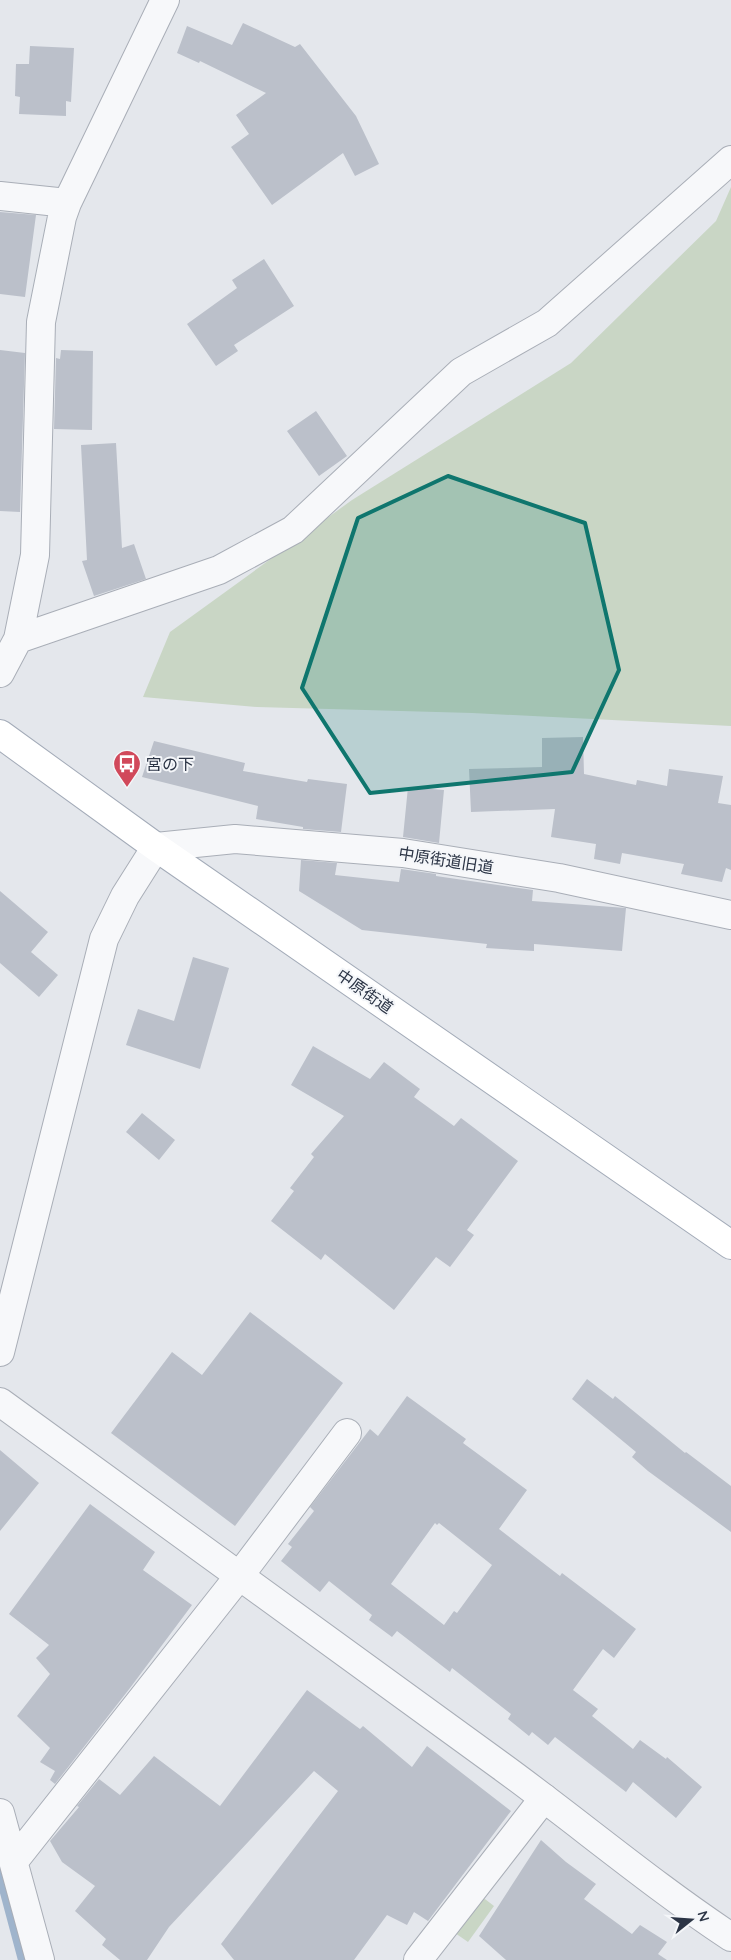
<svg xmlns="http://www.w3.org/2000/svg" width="731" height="1960" viewBox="0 0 731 1960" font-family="Quicksand,'Noto Sans JP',sans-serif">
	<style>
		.green { fill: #c9d6c5 }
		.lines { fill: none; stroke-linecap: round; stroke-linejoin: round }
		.stream { stroke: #9fb4cc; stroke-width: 10 }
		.building { fill: #bbc0ca; fill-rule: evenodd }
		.minor-casing { stroke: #a9aeb7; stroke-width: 30 }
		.tertiary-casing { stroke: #a9aeb7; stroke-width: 30 }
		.primary-casing { stroke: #a3abb8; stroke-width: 30 }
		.minor { stroke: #f7f8fa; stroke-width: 28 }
		.tertiary { stroke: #f7f8fa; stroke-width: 28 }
		.primary { stroke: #fff; stroke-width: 28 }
		.marked { fill: #0f766e; fill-opacity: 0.2; stroke: #0f766e; stroke-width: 4; stroke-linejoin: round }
		.labels { text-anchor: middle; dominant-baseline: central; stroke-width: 4; stroke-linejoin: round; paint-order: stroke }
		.poi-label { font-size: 16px; fill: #2b3445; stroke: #f4f6f9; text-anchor: start }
		.street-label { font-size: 16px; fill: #2b3445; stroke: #f4f6f9 }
	</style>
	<rect width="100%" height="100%" fill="#e4e7ec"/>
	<path class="green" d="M 731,187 L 731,726 L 472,713 L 257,707 L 143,697 L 170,632 L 352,500 L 571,363 L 716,221 Z
		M 481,1896 L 494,1906 L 468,1942 L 455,1933 Z"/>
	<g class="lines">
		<path class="stream" d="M 0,1874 L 23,1960"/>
	</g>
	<path class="building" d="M 243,23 L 295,47 L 300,44 L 356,116 L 379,164 L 355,176 L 343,153 L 272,205 L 231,147 L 249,134 L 236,115 L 266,93 L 200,61 L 199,63 L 177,53 L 187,26 L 232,45 Z
		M 30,46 L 74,48 L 71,102 L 66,101 L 66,116 L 19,114 L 20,97 L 15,96 L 16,64 L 29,64 Z
		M 0,212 L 36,215 L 25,297 L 0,294 Z
		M 264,259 L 294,306 L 234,345 L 238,351 L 216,366 L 187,324 L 237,288 L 232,280 Z
		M 0,350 L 25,353 L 20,512 L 0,511 Z
		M 61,350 L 93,351 L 92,430 L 54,429 L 56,358 L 60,359 Z
		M 316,411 L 347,456 L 319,476 L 287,431 Z
		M 116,443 L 122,548 L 134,544 L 146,579 L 94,596 L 82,561 L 87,560 L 81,445 Z
		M 583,737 L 584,774 L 636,785 L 637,780 L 667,786 L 669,769 L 723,776 L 718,803 L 731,805 L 731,870 L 726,868 L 722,882 L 681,874 L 684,864 L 622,853 L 620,864 L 594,859 L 596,844 L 551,837 L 555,809 L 471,812 L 469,769 L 542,767 L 542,738 Z
		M 154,741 L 245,763 L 243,771 L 307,782 L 308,779 L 347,784 L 341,832 L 303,829 L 303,827 L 256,819 L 258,806 L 142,777 Z
		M 408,787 L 444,790 L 439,843 L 403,837 Z
		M 301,860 L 337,863 L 335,875 L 399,882 L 401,869 L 436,874 L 436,876 L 533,890 L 532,901 L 626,908 L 622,951 L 534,944 L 534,951 L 486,948 L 487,944 L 362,930 L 299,891 Z
		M 0,891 L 48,932 L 31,952 L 58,975 L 39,997 L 0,963 Z
		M 193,957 L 229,968 L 200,1069 L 126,1045 L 138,1009 L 174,1021 Z
		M 313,1046 L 370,1079 L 384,1062 L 420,1089 L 414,1097 L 454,1126 L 461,1118 L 518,1161 L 467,1230 L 474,1235 L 450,1267 L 436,1257 L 394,1310 L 325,1254 L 321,1260 L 271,1221 L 294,1191 L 290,1188 L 314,1157 L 311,1154 L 344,1116 L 291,1085 Z
		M 142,1113 L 175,1140 L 159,1160 L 126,1132 Z
		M 250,1312 L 343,1383 L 235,1526 L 111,1433 L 172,1352 L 202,1375 Z
		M 587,1379 L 613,1399 L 615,1396 L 685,1453 L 686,1452 L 731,1486 L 731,1532 L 648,1471 L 632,1457 L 636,1452 L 572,1399 Z
		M 407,1396 L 466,1439 L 463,1443 L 527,1490 L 499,1529 L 560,1576 L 562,1573 L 636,1629 L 614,1658 L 603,1649 L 573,1690 L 598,1709 L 592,1716 L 633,1749 L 640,1740 L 666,1759 L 667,1757 L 702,1787 L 676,1818 L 633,1782 L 626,1792 L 555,1737 L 548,1745 L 532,1732 L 529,1736 L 508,1719 L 511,1714 L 452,1668 L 450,1672 L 397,1631 L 392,1637 L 369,1620 L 372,1615 L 329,1581 L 320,1592 L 281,1561 L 292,1547 L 288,1544 L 314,1511 L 310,1507 L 370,1429 L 378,1436 ZM 435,1523 L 437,1525 L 439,1523 L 492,1565 L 457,1613 L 454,1611 L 444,1625 L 391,1584 Z
		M 0,1450 L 39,1483 L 0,1531 Z
		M 90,1504 L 155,1552 L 143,1570 L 192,1605 L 130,1688 L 55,1784 L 50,1780 L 55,1771 L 40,1762 L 50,1748 L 17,1716 L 50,1674 L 36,1658 L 49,1645 L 9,1614 Z
		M 307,1690 L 360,1729 L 363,1726 L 412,1767 L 427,1746 L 511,1811 L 428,1921 L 414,1912 L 407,1925 L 387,1915 L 354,1960 L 234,1960 L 221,1944 L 338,1791 L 314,1771 L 169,1927 L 147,1960 L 120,1960 L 102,1945 L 106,1939 L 75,1911 L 95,1886 L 62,1862 L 50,1841 L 79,1807 L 77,1806 L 99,1779 L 120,1795 L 154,1756 L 220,1806 Z
		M 541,1840 L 566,1862 L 596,1884 L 584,1899 L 632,1934 L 640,1925 L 667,1942 L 658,1954 L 667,1960 L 506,1960 L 479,1936 Z"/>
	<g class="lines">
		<defs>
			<path id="minor" d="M 0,196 L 67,203
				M 18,639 L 219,570 L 293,530 L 461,372 L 547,323 L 731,160
				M 0,673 L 18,639 L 35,555 L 41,322 L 62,217 L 67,203 L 165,0
				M 0,1352 L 104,939 L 125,896 L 156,847
				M 0,1813 L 40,1960
				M 14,1861 L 240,1575 L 347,1433
				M 418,1960 L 544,1798"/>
			<path id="tertiary" d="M 156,847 L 235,839 L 403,853 L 559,878 L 731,915
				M 0,1402 C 167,1522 334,1644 501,1766 C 578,1822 651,1884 731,1937"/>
			<path id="primary" d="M 0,734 L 156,847 L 731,1245"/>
		</defs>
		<use href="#minor" class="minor-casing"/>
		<use href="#tertiary" class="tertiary-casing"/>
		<use href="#primary" class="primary-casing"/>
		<use href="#minor" class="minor"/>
		<use href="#tertiary" class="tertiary"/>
		<use href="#primary" class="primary"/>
	</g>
	<path class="marked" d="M 448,476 L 585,523 L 619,670 L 572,772 L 370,793 L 302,688 L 358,518 Z"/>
	<defs>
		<symbol id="bus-pin" viewBox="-11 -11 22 30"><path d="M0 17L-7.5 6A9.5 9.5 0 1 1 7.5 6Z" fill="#d1495b" stroke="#f4f6f9"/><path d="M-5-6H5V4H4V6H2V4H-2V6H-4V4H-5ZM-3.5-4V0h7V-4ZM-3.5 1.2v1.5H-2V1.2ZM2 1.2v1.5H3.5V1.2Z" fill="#fff"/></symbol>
	</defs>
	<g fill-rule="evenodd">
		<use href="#bus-pin" x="111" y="748" width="32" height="43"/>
	</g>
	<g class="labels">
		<g class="poi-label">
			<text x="146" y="764">宮の下</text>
		</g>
		<g class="street-label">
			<text transform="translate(446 860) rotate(9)">中原街道旧道</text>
			<text transform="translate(365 991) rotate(35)">中原街道</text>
		</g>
	</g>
	<g transform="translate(691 1920) rotate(73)" stroke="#f4f6f9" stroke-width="4" paint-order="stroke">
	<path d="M0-4L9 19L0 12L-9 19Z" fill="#2b3445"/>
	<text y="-8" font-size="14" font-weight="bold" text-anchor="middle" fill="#2b3445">N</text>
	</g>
</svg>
